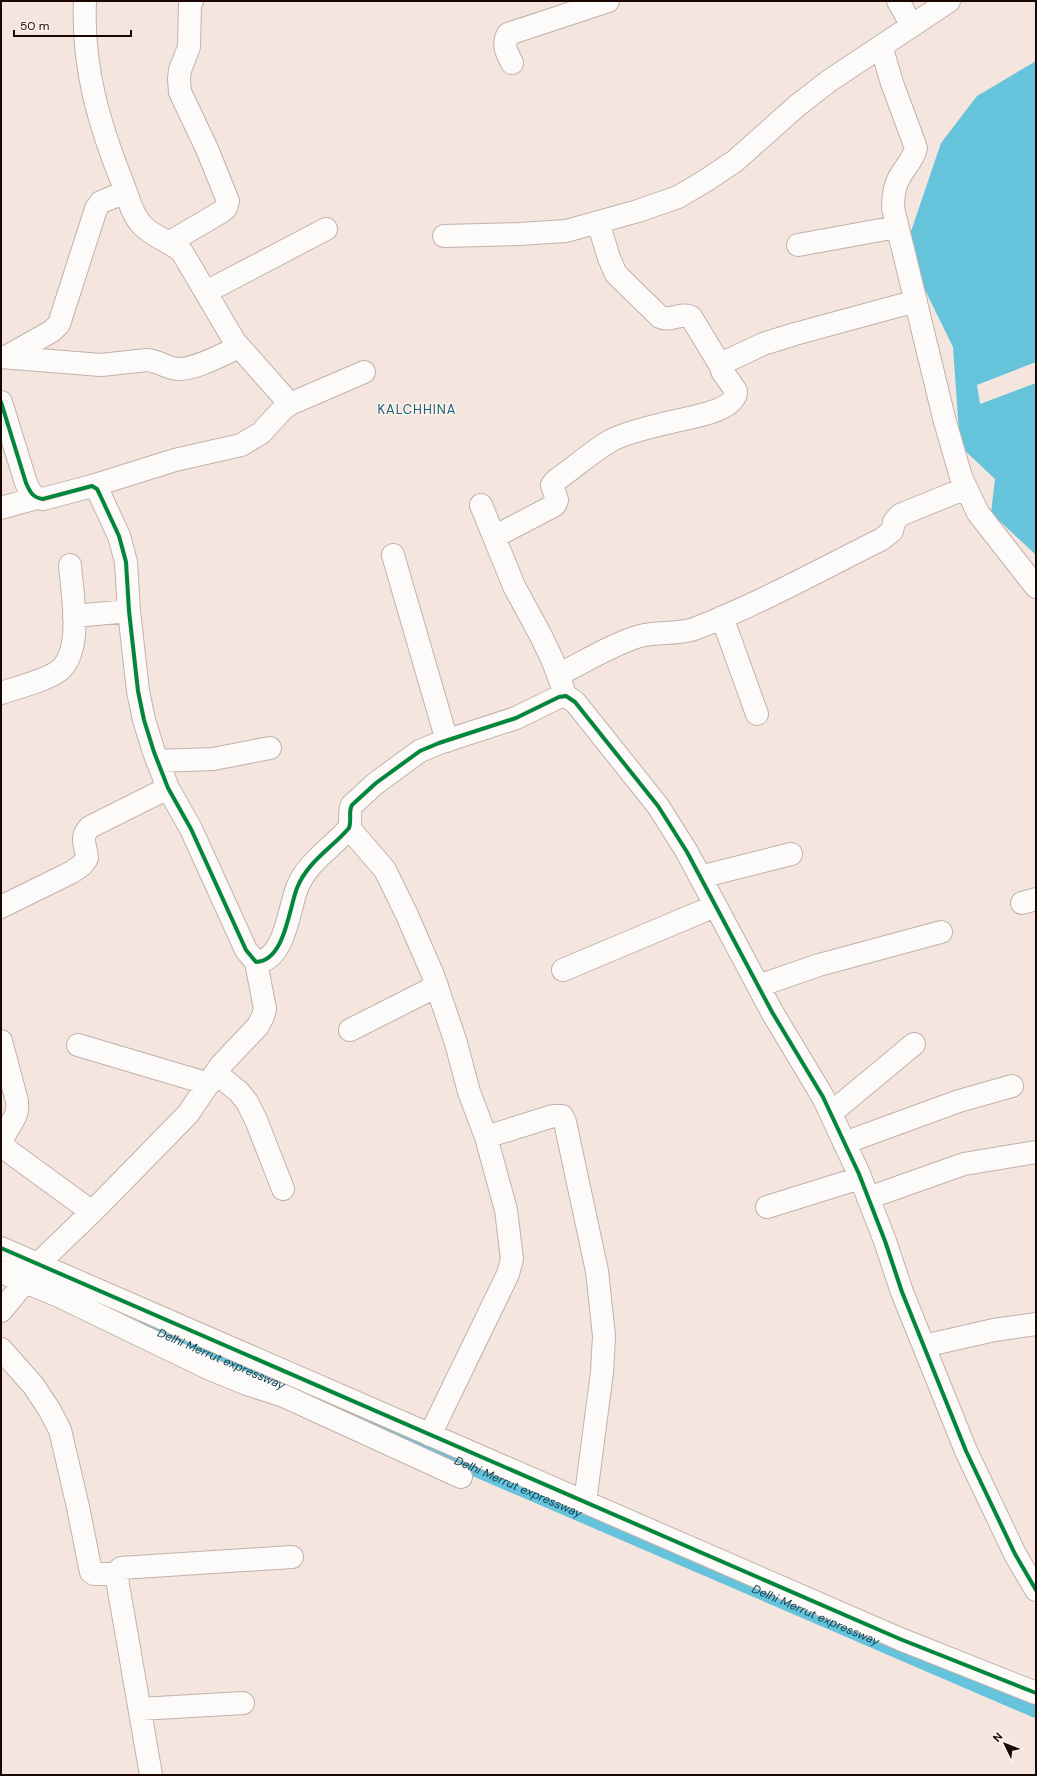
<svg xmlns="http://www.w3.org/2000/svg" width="1037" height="1776" viewBox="0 0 1037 1776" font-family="'DM Sans',sans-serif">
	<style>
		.water { fill: #66c3dc }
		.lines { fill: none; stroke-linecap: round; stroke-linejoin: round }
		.canal { stroke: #66c3dc; stroke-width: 16 }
		.minor-casing { stroke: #c3b1aa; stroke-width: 24 }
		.minor { stroke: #fdfbfa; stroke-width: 22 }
		.cycleway-casing { stroke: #fff1ec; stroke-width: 6 }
		.cycleway { stroke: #00873e; stroke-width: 4 }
		.labels { text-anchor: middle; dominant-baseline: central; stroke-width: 3; stroke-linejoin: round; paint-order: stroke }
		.water-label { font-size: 12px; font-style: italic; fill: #0b4454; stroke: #fff1ec }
		.quarter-label { font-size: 13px; letter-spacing: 1px; fill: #0f6277; stroke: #fff1ec }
	</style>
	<rect width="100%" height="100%" fill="#f4e5df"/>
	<path class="water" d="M 1036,61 L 1036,362 L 977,385 L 980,404 L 1036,383 L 1036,555 L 991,513 L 995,479 L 960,446 L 953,347 L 905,249 L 941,143 L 977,96 Z"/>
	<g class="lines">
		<g class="canal">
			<path id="s1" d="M 144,1326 L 286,1387"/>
			<path id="s2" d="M 351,1415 L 1036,1710"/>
		</g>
		<defs>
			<path id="minor" d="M 85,1 C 82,67 99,124 123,184 C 128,197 132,215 142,225 C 153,237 170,241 182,252 L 235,342 L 290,404
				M 898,1 L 912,26
				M 881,46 L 892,83 L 916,148 C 913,160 905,167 899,178 C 894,187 893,198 893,208 L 944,418 L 961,477 L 978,513 L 1036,587
				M 512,63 C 507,53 502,45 508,34 L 608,1
				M 598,222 L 609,258 L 616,274 L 660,317 C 671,322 680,312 691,317 L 722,368
				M 444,236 L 519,234 L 566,231 L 638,211 L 678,197 L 705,181 L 735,161 L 798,105 L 829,81 L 949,1
				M 170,242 L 221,212 L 226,208 L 228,201 L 207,149 L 180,92 L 179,79 L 180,70 L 189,47 L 190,5 L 192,1
				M 798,245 L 897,227
				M 206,292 L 326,229
				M 1,357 L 101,365 L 147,360 C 158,361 167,368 177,369 C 195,370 223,354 239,347
				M 6,357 L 52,331 L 59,324 L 96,209 L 101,202 L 126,192
				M 1,402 L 26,483 C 30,492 33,498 43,499 L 92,486 L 97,489 L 100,495 L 119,536 L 126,562 L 129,611 L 138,691 L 144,720 L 154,752 L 168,788 L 191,829 L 246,950 L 256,962 C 285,961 289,908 297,888 C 307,862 332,848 349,828 C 352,820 348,812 352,805 L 376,783 L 420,751 L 439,743 L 516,718 L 559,697 L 566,696 L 575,702 L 658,806 L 687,852 L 772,1012 L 823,1097 L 859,1174 L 885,1241 L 902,1292 L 966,1451 L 1015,1554 L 1036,1590
				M 92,486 L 175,460 L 241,445 L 261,433 L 283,409 L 290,404 L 364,372
				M 481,505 L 514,586 L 541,636 L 552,659 L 563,688
				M 1,508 L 37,498
				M 494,537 L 555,505 L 557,500 L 552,485 L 555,481 C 574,468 592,451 612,440 C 630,431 651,427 671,422 C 686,418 736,412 736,391 L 722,371 L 723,364 L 727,361 L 763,344 L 795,334 L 916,301
				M 393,555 L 447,741
				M 74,616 L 129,611
				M 722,617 L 757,714
				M 558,675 C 582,663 615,643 640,636 C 659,631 675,635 694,629 C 759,604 820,570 882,539 L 892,531 L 894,522 L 900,515 L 966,488
				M 1,693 C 16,688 51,679 61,669 C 83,648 72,593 70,565
				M 157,761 L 213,759 L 270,748
				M 349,828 L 385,870 L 407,915 L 433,975 L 456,1043 L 469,1092 L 486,1137 L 506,1210 L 512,1259 L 508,1274 L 430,1435
				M 700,877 L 791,854
				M 1022,903 L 1036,899
				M 1,907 L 72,872 L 82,865 L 87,858 C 86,844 79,838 90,827 L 168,788
				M 563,970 L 715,906
				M 758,986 L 819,965 L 941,932
				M 350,1030 L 437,986
				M 1,1041 L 17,1101 C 17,1105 18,1109 16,1114 C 13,1124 0,1136 3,1147 L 92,1212
				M 78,1045 L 209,1084
				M 216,1073 L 239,1092 L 247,1102 L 256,1120 L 283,1189
				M 831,1113 L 914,1044
				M 486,1137 L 553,1116 L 562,1116 L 565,1122 L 597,1271 L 604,1336 L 602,1372 L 585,1502
				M 844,1143 L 959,1101 L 1012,1086
				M 868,1198 L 964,1164 L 1036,1152
				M 767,1207 L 860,1178
				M 1,1248 L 900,1639 L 1036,1693
				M 38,1264 L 99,1205 L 188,1114 L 221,1065 L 258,1026 L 263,1016 L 265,1009 L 256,962
				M 1,1272 L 59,1296 L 210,1369 L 247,1384 L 284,1396 L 461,1477
				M 1,1311 L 25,1282
				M 924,1346 L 994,1330 L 1036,1324
				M 1,1349 L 33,1385 L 49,1409 L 60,1430 L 78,1507 L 91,1572 L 94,1574 L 115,1574 L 117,1579 L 151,1775
				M 115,1574 L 121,1568 L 292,1557
				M 140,1709 L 243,1703"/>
		</defs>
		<use href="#minor" class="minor-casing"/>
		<use href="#minor" class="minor"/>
		<defs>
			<path id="cycleway" d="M 1,402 L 26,483 C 30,492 33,498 43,499 L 92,486 L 97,489 L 100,495 L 119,536 L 126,562 L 129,611 L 138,691 L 144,720 L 154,752 L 168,788 L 191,829 L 246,950 L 256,962 C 285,961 289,908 297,888 C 307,862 332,848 349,828 C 352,820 348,812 352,805 L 376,783 L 420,751 L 439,743 L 516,718 L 559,697 L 566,696 L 575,702 L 658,806 L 687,852 L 772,1012 L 823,1097 L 859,1174 L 885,1241 L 902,1292 L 966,1451 L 1015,1554 L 1036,1590
				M 1,1248 L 900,1639 L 1036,1693"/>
		</defs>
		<use href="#cycleway" class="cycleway-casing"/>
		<use href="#cycleway" class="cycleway"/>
	</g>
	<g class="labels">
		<g class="water-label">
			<text stroke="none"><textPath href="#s1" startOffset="84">Delhi Merrut expressway</textPath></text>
			<text stroke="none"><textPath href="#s2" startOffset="182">Delhi Merrut expressway</textPath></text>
			<text stroke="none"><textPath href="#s2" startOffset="506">Delhi Merrut expressway</textPath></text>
		</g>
		<g class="quarter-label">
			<text x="417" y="409">KALCHHINA</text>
		</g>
	</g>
	<rect width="1037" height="1776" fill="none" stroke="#1b0602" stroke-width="4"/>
	<g transform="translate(1005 1744) rotate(313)" stroke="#fff1ec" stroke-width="3" paint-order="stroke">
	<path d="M0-3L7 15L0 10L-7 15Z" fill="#1b0602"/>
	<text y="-6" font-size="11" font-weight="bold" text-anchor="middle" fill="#1b0602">N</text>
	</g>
	<path d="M14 30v6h117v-6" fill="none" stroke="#1b0602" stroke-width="2"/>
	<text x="20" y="30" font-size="12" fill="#1b0602" stroke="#fff1ec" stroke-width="3" paint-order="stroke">50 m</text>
</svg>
